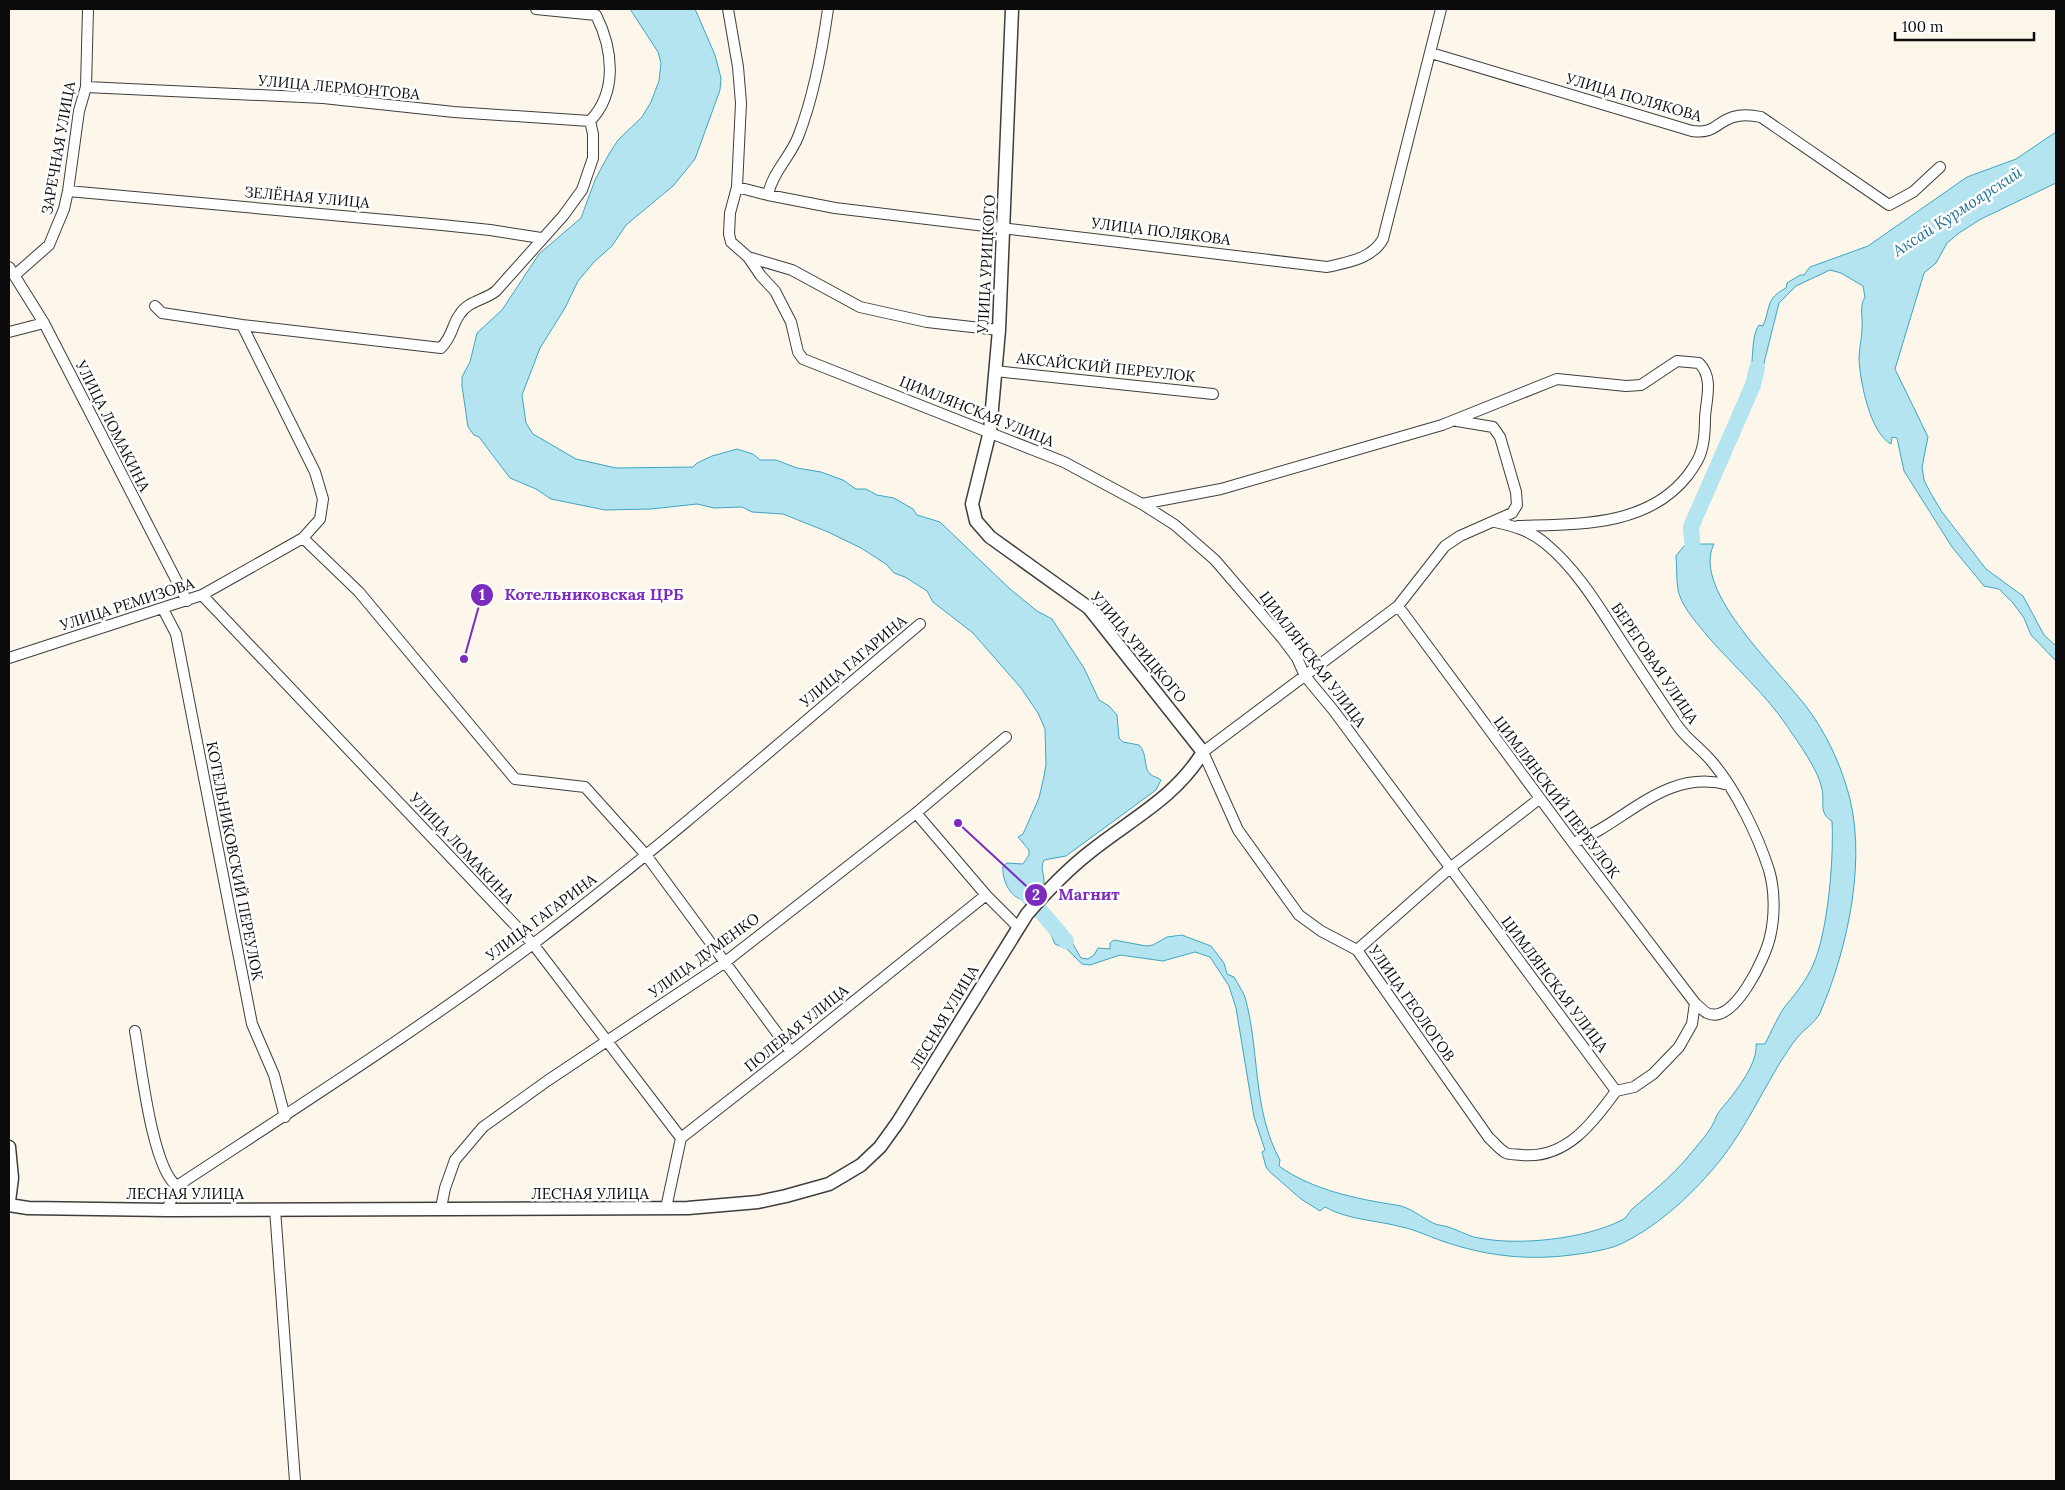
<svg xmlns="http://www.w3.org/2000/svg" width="2065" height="1490" viewBox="0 0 2065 1490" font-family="Lora,serif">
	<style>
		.water { fill: #b4e4f0; stroke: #41a4c1 }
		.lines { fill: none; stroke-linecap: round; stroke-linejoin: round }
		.river { stroke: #b4e4f0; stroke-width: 16 }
		.minor-casing { stroke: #3e3e3e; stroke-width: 12 }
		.tertiary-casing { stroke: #3e3e3e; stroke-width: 15 }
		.minor { stroke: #fff; stroke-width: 10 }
		.tertiary { stroke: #fff; stroke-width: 12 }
		.labels { text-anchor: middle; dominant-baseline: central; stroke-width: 5; stroke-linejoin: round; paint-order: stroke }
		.street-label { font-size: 15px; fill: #0b0b0b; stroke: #fff }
		.water-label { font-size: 16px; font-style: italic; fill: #207392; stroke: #fff }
		.leader { fill: none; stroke: #7b2cbf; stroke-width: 2 }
		.callout-dot { fill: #7b2cbf; stroke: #fff; stroke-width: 2 }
		.mark-label { font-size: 15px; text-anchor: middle; font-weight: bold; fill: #fff }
		.callout-label { font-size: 16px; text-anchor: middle; font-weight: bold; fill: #7b2cbf; stroke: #fff; stroke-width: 5; stroke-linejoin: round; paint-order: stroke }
	</style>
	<rect width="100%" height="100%" fill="#fdf7eb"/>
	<path class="water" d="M 630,9 L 695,9 L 715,55 L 721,78 L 720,90 L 695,159 L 673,186 L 626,225 L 612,246 L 594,262 L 578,281 L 565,308 L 540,348 L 522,395 L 526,423 L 533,434 L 576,459 L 616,468 L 693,467 L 697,463 L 712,456 L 737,449 L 753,454 L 760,460 L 776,460 L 797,468 L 821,472 L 843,480 L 856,489 L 866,489 L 877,495 L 894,498 L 913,509 L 917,515 L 940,522 L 1010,589 L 1037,611 L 1052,619 L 1084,668 L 1099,700 L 1109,706 L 1117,715 L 1119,738 L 1123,742 L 1139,745 C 1148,754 1143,768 1150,774 C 1153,777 1158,777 1161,780 L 1156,790 L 1066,856 L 1044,860 C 1038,870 1049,879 1041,890 C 1023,914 1001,889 1003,866 L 1007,863 L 1023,864 L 1029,855 L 1029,850 L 1018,837 L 1023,834 L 1039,798 L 1044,776 L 1046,765 L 1045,729 L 1038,713 L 1021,688 L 973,633 L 933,602 L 927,591 L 905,577 L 894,573 L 886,564 L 861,548 L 828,532 L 783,514 L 752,512 L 742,507 L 714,508 L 697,504 L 651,509 L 605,510 L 551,499 L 536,489 L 510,478 L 479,437 L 474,435 L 468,427 L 462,386 L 462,377 L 470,362 L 477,333 L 502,310 L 539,254 L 581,218 L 595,180 L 609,154 L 618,140 L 642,117 L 651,102 L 659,81 L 661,63 L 658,52 Z
		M 2056,132 L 2056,183 L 1981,219 L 1959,233 L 1947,243 L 1936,263 L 1924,273 L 1895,369 L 1928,437 L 1922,467 L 1924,480 L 1930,492 L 1942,512 L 1986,569 L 2023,596 L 2044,635 L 2056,646 L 2056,661 L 2031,635 L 2024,618 L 2013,603 L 1999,589 L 1984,586 L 1952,547 L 1904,471 L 1897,438 L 1892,437 L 1891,444 C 1870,433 1860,381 1859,359 C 1859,348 1862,338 1862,328 C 1863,317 1859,307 1865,297 L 1863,286 L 1841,273 L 1830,270 L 1796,286 L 1779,303 L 1757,391 L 1749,386 C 1754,369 1750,337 1759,325 L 1763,326 C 1771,307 1765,299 1786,288 L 1787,283 L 1800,275 L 1804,275 L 1810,267 L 1868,246 L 1967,177 L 2016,159 Z
		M 1690,544 L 1714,544 C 1690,590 1782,673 1808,709 C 1825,732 1838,759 1846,785 C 1869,854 1848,948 1820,1013 C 1815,1023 1804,1029 1797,1038 C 1791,1045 1786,1054 1781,1061 C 1761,1094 1745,1128 1722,1158 C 1696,1191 1661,1224 1623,1243 C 1611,1249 1593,1252 1579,1254 C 1532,1261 1490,1257 1445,1242 C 1430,1237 1416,1230 1402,1227 C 1376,1220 1348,1220 1325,1207 L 1320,1211 L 1301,1199 L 1270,1172 L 1266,1167 L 1262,1152 L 1265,1150 L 1254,1117 L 1236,1008 L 1229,986 L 1210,957 L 1195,952 L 1163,961 L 1120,955 L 1090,965 L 1082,964 L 1067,949 L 1055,944 L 1049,930 L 1053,924 L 1060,923 L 1065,928 L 1061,933 L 1070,939 L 1081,958 L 1088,959 L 1094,955 L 1098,948 L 1110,949 L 1110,943 L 1114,940 L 1146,946 L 1153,945 L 1167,937 L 1182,935 L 1211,946 L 1224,963 L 1227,974 L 1234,977 C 1238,984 1242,990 1245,997 C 1260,1051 1252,1109 1280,1160 L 1279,1166 C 1312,1190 1357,1199 1396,1205 C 1410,1207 1421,1217 1433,1223 C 1438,1226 1445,1225 1451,1228 C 1460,1231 1470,1237 1479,1238 C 1519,1246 1585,1239 1622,1220 C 1627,1218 1628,1213 1632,1209 C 1651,1193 1670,1178 1687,1158 C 1698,1144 1711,1132 1717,1115 C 1720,1109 1727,1103 1731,1097 C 1741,1084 1758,1061 1756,1044 L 1765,1044 C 1770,1034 1781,1010 1787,1004 C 1797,992 1807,979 1813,965 C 1828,932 1834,858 1832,821 C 1818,813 1825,802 1822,789 C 1818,769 1799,744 1787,726 C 1767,696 1734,666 1709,638 C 1698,624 1685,611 1679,594 C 1676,583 1677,568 1676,556 L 1684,546 Z"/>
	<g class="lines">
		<path class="river" d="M 1694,565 L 1691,527 L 1753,385 L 1757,368
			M 1024,881 L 1021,888 L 1066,941"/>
		<defs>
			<path id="minor" d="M 728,9 L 738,67 L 741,103 L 737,187 L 730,213 L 729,234 L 731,242 L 748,257 L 761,276 L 775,291 L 791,322 L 798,352 L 803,359 L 1064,462 L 1142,504 L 1175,525 L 1215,560 L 1282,638 L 1297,658 L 1305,676 L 1334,711 L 1616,1091
				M 1431,53 L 1692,131 C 1715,134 1715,123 1733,117 C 1742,114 1752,115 1761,117 L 1889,205 L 1913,192 L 1940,167
				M 86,87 L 323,98 L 454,112 L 590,121
				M 737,187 L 768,195 L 835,208 L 1327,267 C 1348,262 1372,259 1383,239 L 1441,9
				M 68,191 L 442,225 L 490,230 L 541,238
				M 768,195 C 772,173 790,157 798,137 C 814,96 822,52 828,9
				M 748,257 L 792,270 L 860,307 L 927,322 L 999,330
				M 9,267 L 44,323 L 187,601
				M 15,275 L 49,245 L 64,209 L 68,191 L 79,111 L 86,87 L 88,9
				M 155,306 L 162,313 L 242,325
				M 9,332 L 44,323
				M 995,371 L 1213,394
				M 1457,421 L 1493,427 L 1500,437 L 1516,492 L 1517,505 L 1512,513 L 1460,536 L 1445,546 L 1398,606 L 1203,752 L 1238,830 L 1299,915 L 1321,931 L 1357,950 L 1489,1138 C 1494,1142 1500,1150 1506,1153 C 1510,1155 1517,1154 1522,1155 C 1566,1159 1593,1123 1616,1091 L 1634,1087 L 1653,1074 L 1679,1047 L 1692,1024 L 1695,1003
				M 1142,504 L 1221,489 L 1442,425 L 1557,379 L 1626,386 L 1641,385 L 1677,361 L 1699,363 C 1714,378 1706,399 1705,418 C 1705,429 1705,441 1701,452 C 1699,460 1693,468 1688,475 C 1648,527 1578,524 1518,526
				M 303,538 L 359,592 L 515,779 L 585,787 L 646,855 L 791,1052
				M 202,595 L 533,944 L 681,1138
				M 1398,606 L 1573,843 L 1695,1003 C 1699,1006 1703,1011 1707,1013 C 1734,1026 1766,956 1770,937 C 1775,916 1775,891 1769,870 C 1758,836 1736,790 1713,763 C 1702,749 1687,740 1677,725 C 1656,694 1636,664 1616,633 C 1596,602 1575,568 1546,544 C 1531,531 1514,526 1495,522
				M 163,609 L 176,634 L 252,1024 L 274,1075 L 285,1117
				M 9,658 L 202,595 L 303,538 L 320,519 L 323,499 L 315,472 L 242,325 L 441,348 C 454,334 451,326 460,314 C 468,301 485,300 496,291 L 563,216 L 582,190 L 593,158 L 593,134 L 590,121 C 618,92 613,49 596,15 L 536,9
				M 916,813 L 986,895 L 1018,927
				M 1573,843 C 1626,823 1665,767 1729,785
				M 1357,950 L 1450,868 L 1539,799
				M 135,1031 C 141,1064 152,1169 177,1186
				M 441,1208 L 445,1188 L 455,1160 L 483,1127 L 547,1081 L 724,963 L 916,813 L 1006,737
				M 666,1208 L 681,1138 L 791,1052 L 986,895
				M 275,1209 L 295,1481
				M 167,1210 L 177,1186 C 297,1107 418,1030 533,944 C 666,843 792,732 920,624"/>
			<path id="tertiary" d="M 9,1147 L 12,1178 L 9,1201
				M 9,1205 L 28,1208 L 167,1210 L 688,1208 L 758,1202 L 786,1196 L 829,1184 L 861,1165 L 880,1147 L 898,1122 L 1027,914 C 1046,892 1067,870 1090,852 C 1131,819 1175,798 1203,752 L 1089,608 L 990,537 L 976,521 L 972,504 L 990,431 L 999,330 L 1012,9"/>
		</defs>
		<use href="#minor" class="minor-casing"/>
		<use href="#tertiary" class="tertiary-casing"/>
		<use href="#minor" class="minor"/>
		<use href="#tertiary" class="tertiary"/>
	</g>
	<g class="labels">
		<g class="street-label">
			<text transform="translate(339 87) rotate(5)">УЛИЦА ЛЕРМОНТОВА</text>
			<text transform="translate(1634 97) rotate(16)">УЛИЦА ПОЛЯКОВА</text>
			<text transform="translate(58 148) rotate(-80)">ЗАРЕЧНАЯ УЛИЦА</text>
			<text transform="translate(307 197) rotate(5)">ЗЕЛЁНАЯ УЛИЦА</text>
			<text transform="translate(1161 231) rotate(7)">УЛИЦА ПОЛЯКОВА</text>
			<text transform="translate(986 264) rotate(-87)">УЛИЦА УРИЦКОГО</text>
			<text transform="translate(1106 367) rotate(6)">АКСАЙСКИЙ ПЕРЕУЛОК</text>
			<text transform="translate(977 411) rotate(22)">ЦИМЛЯНСКАЯ УЛИЦА</text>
			<text transform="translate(113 426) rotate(63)">УЛИЦА ЛОМАКИНА</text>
			<text transform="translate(127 604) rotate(-18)">УЛИЦА РЕМИЗОВА</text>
			<text transform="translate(1139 647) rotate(50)">УЛИЦА УРИЦКОГО</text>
			<text transform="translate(1313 659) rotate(53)">ЦИМЛЯНСКАЯ УЛИЦА</text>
			<text transform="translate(853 661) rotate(-40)">УЛИЦА ГАГАРИНА</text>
			<text transform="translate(1655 663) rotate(56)">БЕРЕГОВАЯ УЛИЦА</text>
			<text transform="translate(1557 797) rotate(53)">ЦИМЛЯНСКИЙ ПЕРЕУЛОК</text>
			<text transform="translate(462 848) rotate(47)">УЛИЦА ЛОМАКИНА</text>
			<text transform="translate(235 861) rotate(79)">КОТЕЛЬНИКОВСКИЙ ПЕРЕУЛОК</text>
			<text transform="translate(541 917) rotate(-37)">УЛИЦА ГАГАРИНА</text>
			<text transform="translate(704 955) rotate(-36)">УЛИЦА ДУМЕНКО</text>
			<text transform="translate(1555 984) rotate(53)">ЦИМЛЯНСКАЯ УЛИЦА</text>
			<text transform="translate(1412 1003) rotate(55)">УЛИЦА ГЕОЛОГОВ</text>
			<text transform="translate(944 1017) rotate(-59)">ЛЕСНАЯ УЛИЦА</text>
			<text transform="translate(796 1028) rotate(-39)">ПОЛЕВАЯ УЛИЦА</text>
			<text x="185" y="1193">ЛЕСНАЯ УЛИЦА</text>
			<text x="590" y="1193">ЛЕСНАЯ УЛИЦА</text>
		</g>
		<g class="water-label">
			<text transform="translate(1957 211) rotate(-33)">Аксай Курмоярский</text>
		</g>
	</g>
	<path class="leader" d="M464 659L482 595M958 823L1036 895"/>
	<g class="callout-dot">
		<circle cx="464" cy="659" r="5"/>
		<circle cx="958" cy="823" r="5"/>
		<circle cx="482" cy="595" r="12"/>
		<circle cx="1036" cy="895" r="12"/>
	</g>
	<g class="mark-label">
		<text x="482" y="600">1</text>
		<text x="1036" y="900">2</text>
	</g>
	<g class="callout-label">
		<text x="594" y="600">Котельниковская ЦРБ</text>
		<text x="1089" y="900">Магнит</text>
	</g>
	<rect width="2065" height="1490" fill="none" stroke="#0b0b0b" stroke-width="20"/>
	<path d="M1895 32v8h139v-8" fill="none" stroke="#0b0b0b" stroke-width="2.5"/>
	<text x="1902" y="32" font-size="15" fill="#0b0b0b" stroke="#ffffff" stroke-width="4" paint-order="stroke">100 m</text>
</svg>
